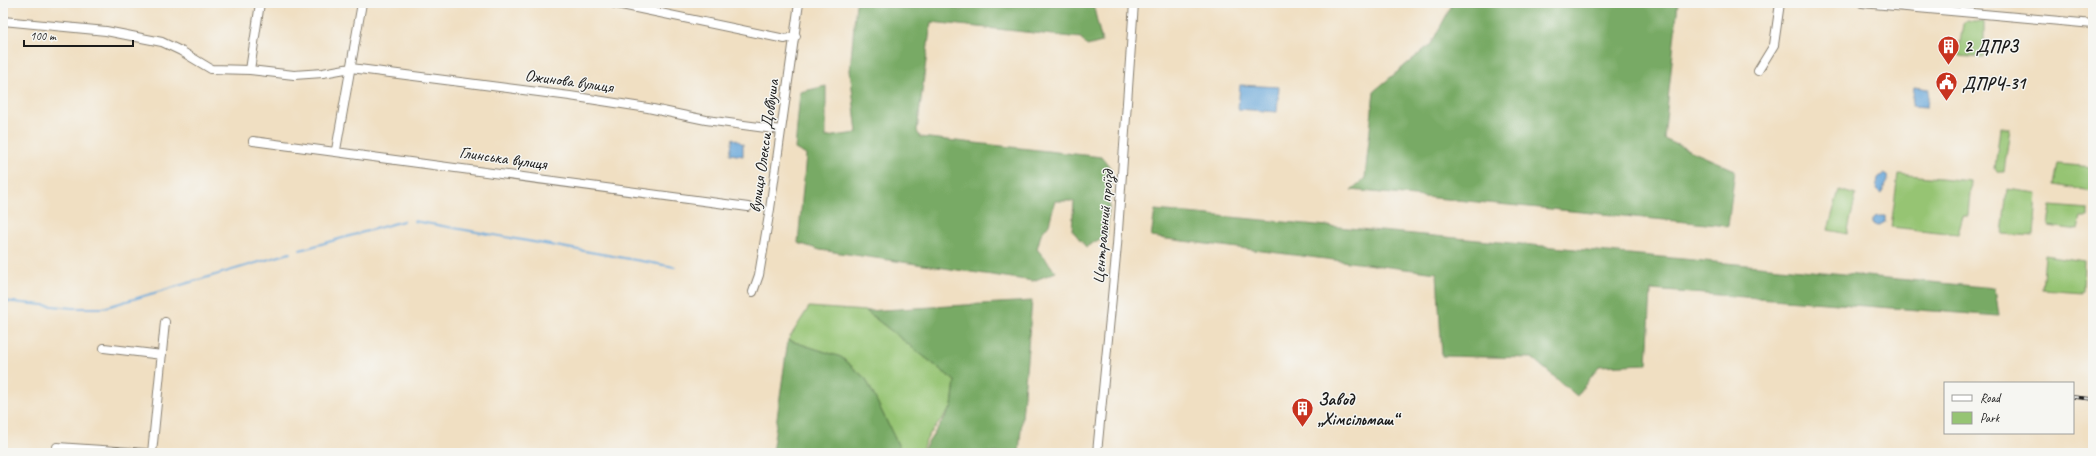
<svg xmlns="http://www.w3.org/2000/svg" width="2096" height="456" viewBox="0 0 2096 456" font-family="Caveat,sans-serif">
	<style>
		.green { fill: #96c473; stroke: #597048 }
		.forest { fill: #78aa65; stroke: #4a6340 }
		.water { fill: #66a6d9; stroke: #41617a }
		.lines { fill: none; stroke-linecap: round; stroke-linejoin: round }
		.stream { stroke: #66a6d9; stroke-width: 2 }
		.minor-casing { stroke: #867e6f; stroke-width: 10 }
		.minor { stroke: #fff; stroke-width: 8 }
		.rail-casing { stroke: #1c1c1c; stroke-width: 3.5 }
		.rail { stroke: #f6f6f2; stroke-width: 2; stroke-dasharray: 6; stroke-linecap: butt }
		.labels { text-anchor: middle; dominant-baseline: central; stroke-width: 3; stroke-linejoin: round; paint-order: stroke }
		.poi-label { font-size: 17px; font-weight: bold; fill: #1c1c1c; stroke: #f6f6f2; text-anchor: start }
		.street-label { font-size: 17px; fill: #1c1c1c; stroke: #f6f6f2 }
	</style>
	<rect width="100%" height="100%" fill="#f6f6f2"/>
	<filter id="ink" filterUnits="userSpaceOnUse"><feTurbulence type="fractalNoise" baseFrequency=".025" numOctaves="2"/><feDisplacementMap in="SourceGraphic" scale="8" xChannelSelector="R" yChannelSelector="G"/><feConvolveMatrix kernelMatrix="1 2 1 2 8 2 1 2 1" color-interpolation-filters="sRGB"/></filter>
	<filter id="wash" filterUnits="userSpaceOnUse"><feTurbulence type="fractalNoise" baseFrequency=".012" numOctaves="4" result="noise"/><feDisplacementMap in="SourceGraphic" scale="16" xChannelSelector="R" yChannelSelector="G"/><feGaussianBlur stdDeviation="0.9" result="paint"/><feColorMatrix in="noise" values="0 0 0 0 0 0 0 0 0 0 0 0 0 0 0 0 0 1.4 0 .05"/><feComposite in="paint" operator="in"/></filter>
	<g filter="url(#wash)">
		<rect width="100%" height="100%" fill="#f0dfc2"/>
		<path class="green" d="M 1967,20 L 1984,22 L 1984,57 L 1958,55 L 1963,24 Z
			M 2000,128 L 2010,128 L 2004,172 L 1998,172 L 1995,168 Z
			M 2058,164 L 2093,167 L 2092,191 L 2054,185 Z
			M 1898,174 L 1971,181 L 1968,216 L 1963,216 L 1958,234 L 1891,227 Z
			M 2007,189 L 2037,193 L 2034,236 L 2002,234 Z
			M 1839,190 L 1856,195 L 1847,234 L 1828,230 Z
			M 2051,206 L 2088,209 L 2088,217 L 2081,217 L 2078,230 L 2048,226 Z
			M 2045,255 L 2084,261 L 2083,292 L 2042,289 Z
			M 809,307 L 866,311 L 955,381 L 952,407 L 929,435 L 920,453 L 908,453 L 900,449 L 866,379 L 841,357 L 788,340 Z"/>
		<path class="forest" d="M 856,3 L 942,3 L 961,10 L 969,3 L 1093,4 L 1102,42 L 1087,46 L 1081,38 L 931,22 L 917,131 L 920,137 L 1102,157 L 1112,170 L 1107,235 L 1086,247 L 1072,230 L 1074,201 L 1055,201 L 1049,224 L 1041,234 L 1037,249 L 1056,272 L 1033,281 L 820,250 L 798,243 L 806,155 L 795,149 L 800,92 L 826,86 L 826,137 L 857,133 L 850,70 Z
			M 1453,3 L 1678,3 L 1664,139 L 1735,170 L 1728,226 L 1351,190 L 1365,178 L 1374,91 L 1431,44 Z
			M 1155,210 L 1995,288 L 1999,316 L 1651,290 L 1647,364 L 1599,366 L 1577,396 L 1532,358 L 1442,356 L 1437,273 L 1151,237 Z
			M 1032,301 L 1019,453 L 921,453 L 952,407 L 955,381 L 866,311 Z
			M 788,340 L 841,357 L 866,379 L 900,449 L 908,453 L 772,453 Z"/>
		<path class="water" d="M 1240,85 L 1279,87 L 1277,112 L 1238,109 Z
			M 1914,87 L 1929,89 L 1927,107 L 1912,106 Z
			M 733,138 L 743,144 L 743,156 L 730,154 Z
			M 1883,174 L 1887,176 L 1888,181 L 1881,194 L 1876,190 L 1878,178 Z
			M 1880,216 L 1885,216 L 1885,222 L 1878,226 L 1872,224 L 1872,220 L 1874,217 Z"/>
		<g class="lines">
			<path class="stream" d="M 414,221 L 675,267
				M 300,250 L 403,221
				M 3,301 L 73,308 L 103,308 L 290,253"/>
		</g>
	</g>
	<g filter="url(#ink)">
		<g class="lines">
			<defs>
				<path id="minor" d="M 612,3 L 785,39 L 796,36
					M 1862,3 L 2093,24
					M 3,21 L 106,31 L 162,42 L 181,51 L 211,69 L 250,70 L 294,75 L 323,73 L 351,68 L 570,96 L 648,108 L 706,120 L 781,130
					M 250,70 L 260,3
					M 1758,71 L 1774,45 L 1780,3
					M 253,141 L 748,207
					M 336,150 L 362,3
					M 753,292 L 759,275 L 770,209 L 799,3
					M 104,348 L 162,355
					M 57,447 L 147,453
					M 152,453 L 165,322
					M 1097,453 L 1117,245 L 1134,3"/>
			</defs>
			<use href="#minor" class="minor-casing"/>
			<use href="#minor" class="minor"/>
			<defs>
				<path id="rail" d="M 2073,397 L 2093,399"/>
			</defs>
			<use href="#rail" class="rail-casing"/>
			<use href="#rail" class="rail"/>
		</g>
	</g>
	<defs>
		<symbol id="building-pin" viewBox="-11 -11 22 30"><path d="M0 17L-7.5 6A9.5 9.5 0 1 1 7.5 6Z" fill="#c8321e" stroke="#f6f6f2"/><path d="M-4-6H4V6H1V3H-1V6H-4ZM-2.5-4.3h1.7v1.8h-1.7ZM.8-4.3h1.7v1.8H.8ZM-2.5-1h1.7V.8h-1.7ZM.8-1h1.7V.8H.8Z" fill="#fff"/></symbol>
		<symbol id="civic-pin" viewBox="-11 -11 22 30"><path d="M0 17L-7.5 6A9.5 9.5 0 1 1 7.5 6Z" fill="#c8321e" stroke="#f6f6f2"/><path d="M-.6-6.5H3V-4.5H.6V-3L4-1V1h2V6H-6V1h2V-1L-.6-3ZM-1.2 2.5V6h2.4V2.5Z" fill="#fff"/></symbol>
	</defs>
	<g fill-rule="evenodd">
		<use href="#building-pin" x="1936" y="34" width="25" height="34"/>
		<use href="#civic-pin" x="1934" y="70" width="25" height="34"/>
		<use href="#building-pin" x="1290" y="396" width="25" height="34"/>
	</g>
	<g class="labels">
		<g class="poi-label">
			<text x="1964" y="46">2 ДПРЗ</text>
			<text x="1962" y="83">ДПРЧ-31</text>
			<text x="1318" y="399">Завод<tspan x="1318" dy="20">„Хімсільмаш“</tspan></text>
		</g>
		<g class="street-label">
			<text transform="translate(569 81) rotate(8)">Ожинова вулиця</text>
			<text transform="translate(764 146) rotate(-82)">вулиця Олекси Довбуша</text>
			<text transform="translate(503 158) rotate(8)">Глинська вулиця</text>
			<text transform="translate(1103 227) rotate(-85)">Центральний проїзд</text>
		</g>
	</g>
	<rect width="2096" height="456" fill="none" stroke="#f6f6f2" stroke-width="16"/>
	<rect x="1944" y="382" width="130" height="52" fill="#f6f6f2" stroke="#9f9f9c"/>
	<rect x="1952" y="395" width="20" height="6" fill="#ffffff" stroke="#9f9f9c"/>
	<text x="1980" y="402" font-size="12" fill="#1c1c1c">Road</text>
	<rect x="1952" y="412" width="20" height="12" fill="#96c473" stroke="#9f9f9c"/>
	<text x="1980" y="422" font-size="12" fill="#1c1c1c">Park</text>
	<path d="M24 40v6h109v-6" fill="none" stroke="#1c1c1c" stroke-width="2"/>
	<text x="30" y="40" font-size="12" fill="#1c1c1c" stroke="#f6f6f2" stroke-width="3" paint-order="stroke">100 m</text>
</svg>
